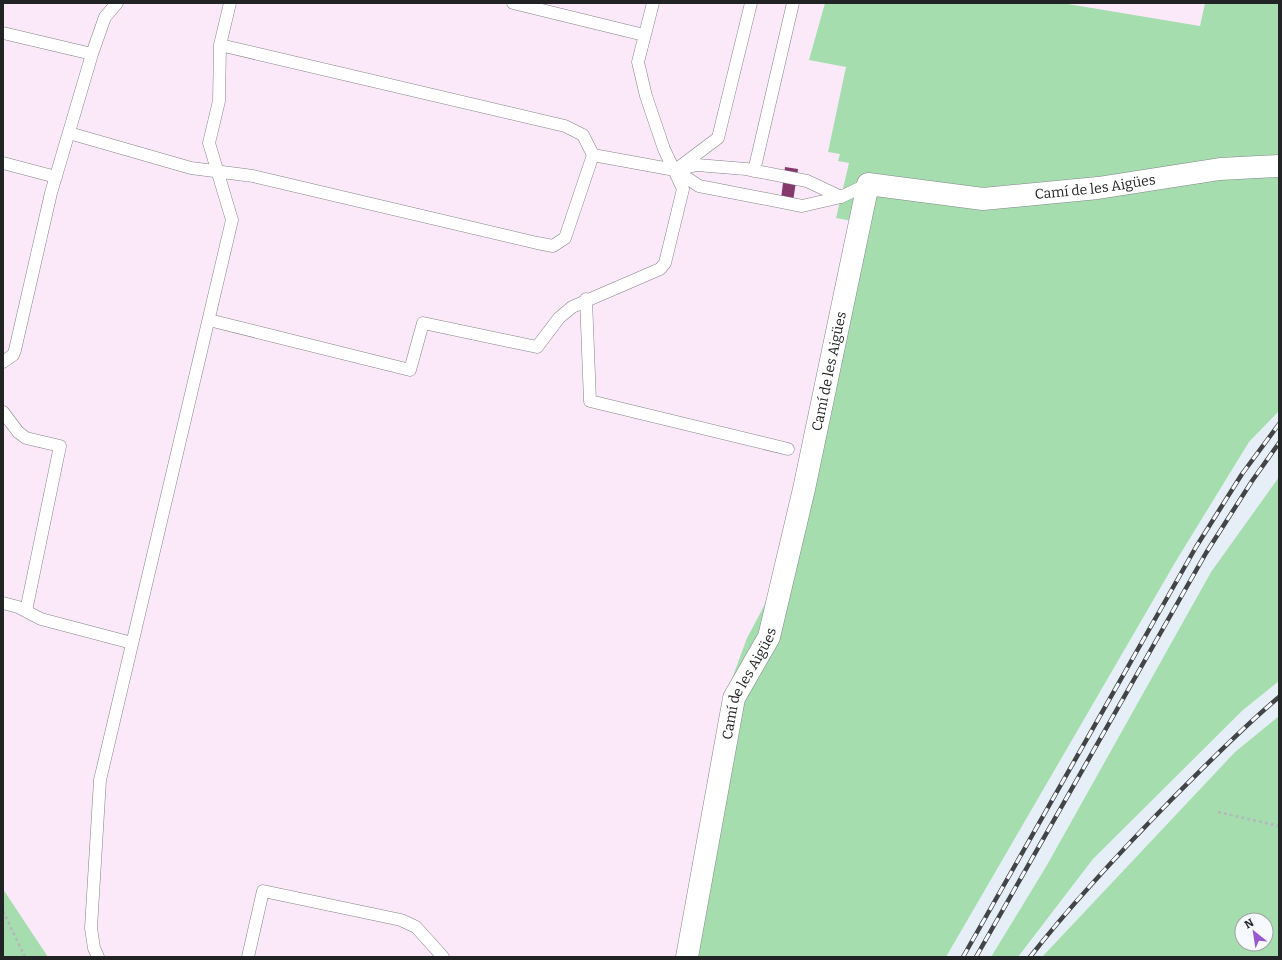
<svg xmlns="http://www.w3.org/2000/svg" width="1282" height="960" viewBox="0 0 1282 960" font-family="Bitter,serif">
	<style>
		.industrial { fill: #fbe8f9 }
		.built { fill: #e6eff8 }
		.green { fill: #a5ddae; fill-rule: evenodd }
		.building { fill: #86396d }
		.lines { fill: none; stroke-linecap: round; stroke-linejoin: round }
		.lane-casing { stroke: #828589; stroke-width: 13 }
		.street-casing { stroke: #828589; stroke-width: 23 }
		.path { stroke: #b5b8bb; stroke-width: 2.5; stroke-dasharray: 3 3; stroke-linecap: butt }
		.lane { stroke: #fff; stroke-width: 12 }
		.street { stroke: #fff; stroke-width: 22 }
		.rail-casing { stroke: #424446; stroke-width: 4.5 }
		.rail { stroke: #f6f9fd; stroke-width: 3; stroke-dasharray: 9; stroke-linecap: butt }
		.labels { text-anchor: middle; dominant-baseline: central; stroke-width: 4; stroke-linejoin: round; paint-order: stroke }
		.street-label { font-size: 14px; fill: #222325; stroke: #f6f9fd }
	</style>
	<rect width="100%" height="100%" fill="#f6f9fd"/>
	<path class="industrial" d="M 3,3 L 825,3 L 809,60 L 847,67 L 828,152 L 840,154 L 849,163 L 859,222 L 775,576 L 764,606 L 747,638 L 678,957 L 48,957 L 3,889 Z
		M 1062,3 L 1205,3 L 1200,26 Z"/>
	<path class="built" d="M 1279,411 L 1279,477 L 1211,572 L 1047,865 L 991,957 L 946,957 L 1176,561 L 1249,442 Z
		M 1279,681 L 1279,716 L 1235,752 L 1042,957 L 1018,957 L 1093,859 L 1243,710 Z"/>
	<path class="green" d="M 825,3 L 1062,3 L 1200,26 L 1205,3 L 1279,3 L 1279,411 L 1249,442 L 1176,561 L 946,957 L 678,957 L 726,695 L 747,638 L 764,606 L 775,576 L 858,222 L 836,218 L 849,163 L 838,161 L 840,154 L 828,152 L 846,67 L 809,60 Z
		M 1279,477 L 1279,681 L 1243,710 L 1093,859 L 1018,957 L 991,957 L 1047,865 L 1211,572 Z
		M 1279,716 L 1279,957 L 1042,957 L 1235,752 ZM 1242,920 L 1266,920 L 1266,944 L 1242,944 Z
		M 3,889 L 48,957 L 3,957 Z"/>
	<path class="building" d="M 785,167 L 798,169 L 793,201 L 781,199 Z"/>
	<g class="lines">
		<defs>
			<path id="lane" d="M 513,3 L 644,35
				M 3,33 L 92,54
				M 69,133 L 191,168 L 253,176 L 537,243 L 553,246 L 565,238 L 593,155 L 583,135 L 565,126 L 220,45
				M 593,155 L 675,170 L 697,165 L 746,169 L 807,181 L 841,197
				M 3,163 L 56,177
				M 678,168 L 718,138 L 751,3
				M 675,170 L 699,186 L 802,206 L 841,197 L 868,184
				M 754,171 L 793,3
				M 586,299 L 590,401 L 788,449
				M 209,320 L 410,370 L 423,323 L 537,347 L 559,318 L 572,307 L 660,269 L 665,263 L 683,189 L 664,149 L 646,96 L 638,62 L 653,3
				M 3,362 L 13,355 L 15,350 L 51,193 L 92,54 L 105,17 L 117,3
				M 3,412 L 18,432 L 26,438 L 60,446 L 26,611
				M 3,603 L 18,607 L 41,619 L 132,643
				M 98,957 L 94,948 L 91,928 L 100,780 L 232,220 L 209,143 L 219,101 L 220,45 L 230,3
				M 248,957 L 263,891 L 401,920 L 416,927 L 443,957"/>
			<g id="street">
				<path id="s1" d="M 687,957 L 734,698 L 769,637 L 804,489 L 868,184 L 983,199 L 1098,188 L 1220,169 L 1279,166"/>
			</g>
		</defs>
		<use href="#lane" class="lane-casing"/>
		<use href="#street" class="street-casing"/>
		<path class="path" d="M 1218,812 L 1279,826
			M 3,911 L 25,957"/>
		<use href="#lane" class="lane"/>
		<use href="#street" class="street"/>
		<defs>
			<path id="rail" d="M 963,957 L 1196,547 L 1242,474 L 1279,424
				M 976,957 L 1206,553 L 1252,481 L 1279,443
				M 1030,957 C 1074,901 1122,850 1172,799 C 1207,764 1241,729 1279,697"/>
		</defs>
		<use href="#rail" class="rail-casing"/>
		<use href="#rail" class="rail"/>
	</g>
	<g class="labels">
		<g class="street-label">
			<text stroke="none"><textPath href="#s1" startOffset="1026">Camí de les Aigües</textPath></text>
			<text stroke="none"><textPath href="#s1" startOffset="606">Camí de les Aigües</textPath></text>
			<text stroke="none"><textPath href="#s1" startOffset="282">Camí de les Aigües</textPath></text>
		</g>
	</g>
	<rect width="1282" height="960" fill="none" stroke="#222325" stroke-width="8"/>
	<g transform="translate(1254 932) rotate(330)"><circle r="19" fill="#f6f9fd" stroke="#a1a3a7"/>
	<path d="M0-3L7 15L0 10L-7 15Z" fill="#9a59cf"/>
	<text y="-6" font-size="11" font-weight="bold" text-anchor="middle" fill="#222325">N</text>
	</g>
</svg>
